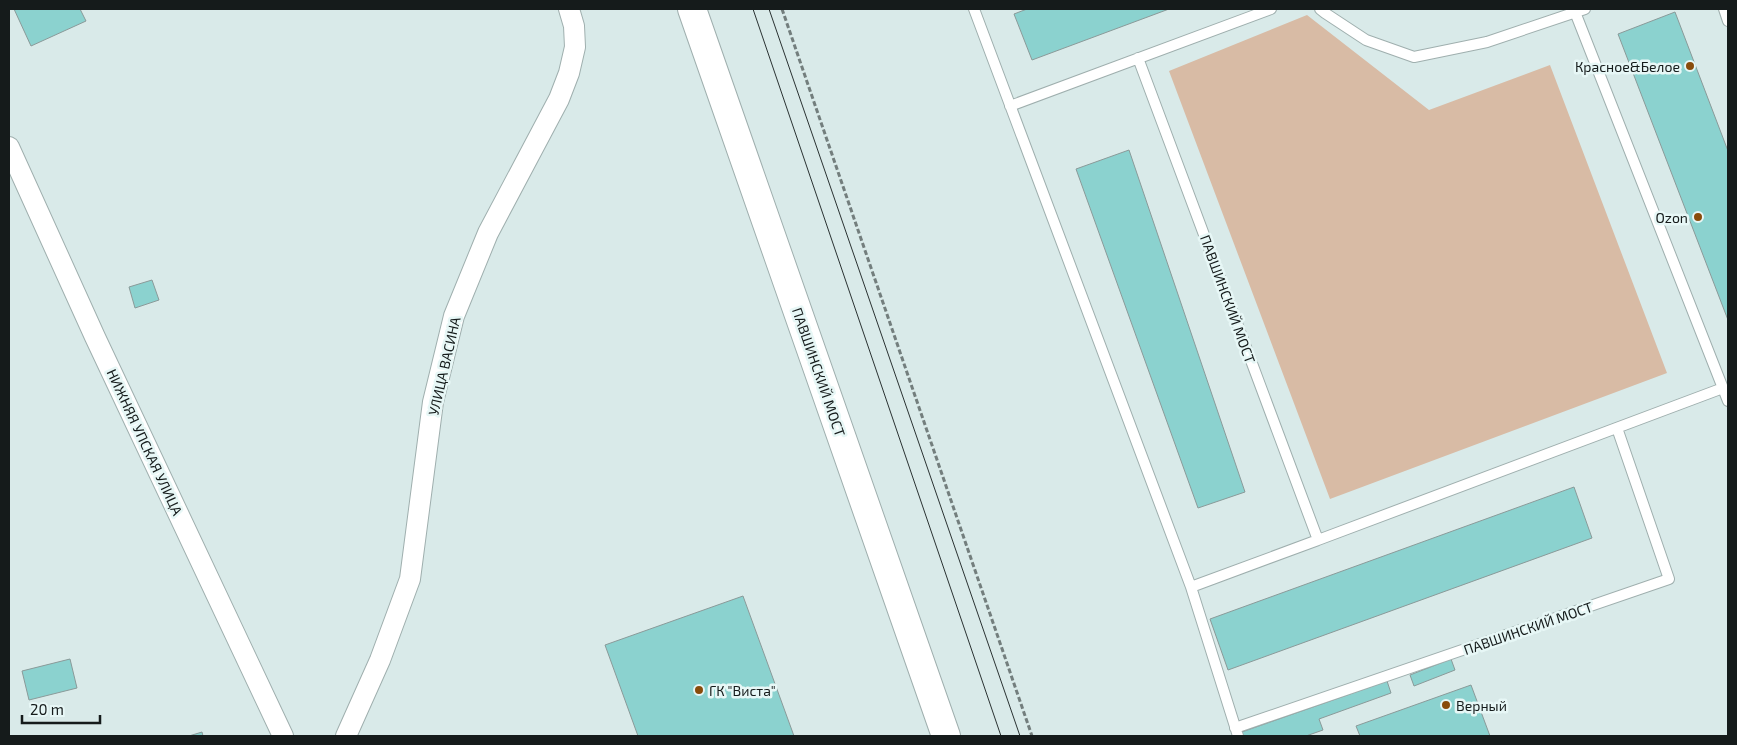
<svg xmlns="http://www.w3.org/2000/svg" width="1737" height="745" viewBox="0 0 1737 745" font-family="'Exo 2',sans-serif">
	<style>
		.green { fill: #d8bba5 }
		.building { fill: #8bd2cf; stroke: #8a9a99 }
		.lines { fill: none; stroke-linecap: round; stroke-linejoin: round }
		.service-casing { stroke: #9fafae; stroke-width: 12 }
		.minor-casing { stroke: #9fafae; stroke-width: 22 }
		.secondary-casing { stroke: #9fafae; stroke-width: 30 }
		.path { stroke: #737e7d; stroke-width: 3; stroke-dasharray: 5 2.5; stroke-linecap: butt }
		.service { stroke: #fff; stroke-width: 10 }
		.minor { stroke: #fff; stroke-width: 20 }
		.secondary { stroke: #fff; stroke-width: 28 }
		.tram { stroke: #2a3232; stroke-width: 1 }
		.poi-dot { fill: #894c0b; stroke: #e7f7f6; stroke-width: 2 }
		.labels { text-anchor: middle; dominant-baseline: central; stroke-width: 5; stroke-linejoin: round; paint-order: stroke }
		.poi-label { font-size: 14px; fill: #151b1b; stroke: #e7f7f6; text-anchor: end }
		.street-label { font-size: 14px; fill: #151b1b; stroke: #e7f7f6 }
	</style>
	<rect width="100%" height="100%" fill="#d9eae9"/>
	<path class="green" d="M 1307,15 L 1429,110 L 1550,65 L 1667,373 L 1330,499 L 1169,71 Z"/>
	<path class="building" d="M 14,9 L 80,9 L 86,21 L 31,46 Z
		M 1027,9 L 1169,9 L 1032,60 L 1014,14 Z
		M 1675,12 L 1728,151 L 1728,320 L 1618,34 Z
		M 1129,150 L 1245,492 L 1198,508 L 1076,169 Z
		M 152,280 L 159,300 L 135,308 L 129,287 Z
		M 1574,487 L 1592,538 L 1228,670 L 1210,619 Z
		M 743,596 L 794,736 L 638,736 L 605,645 Z
		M 70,659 L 77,688 L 29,700 L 22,671 Z
		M 1451,659 L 1455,670 L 1414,686 L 1410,675 Z
		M 1387,681 L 1391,693 L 1319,719 L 1323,730 L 1306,736 L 1240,736 L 1239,733 Z
		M 1471,685 L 1490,736 L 1360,736 L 1356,726 Z
		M 202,732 L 203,736 L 189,736 Z"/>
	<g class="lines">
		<defs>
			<path id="service" d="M 974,9 L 1191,587 L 1238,736
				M 1320,9 L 1325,13 L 1366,40 L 1414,57 L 1487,42 L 1585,9
				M 1724,9 L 1728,21
				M 1575,12 L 1728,401
				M 1138,58 L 1318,540 L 1191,587
				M 1010,106 L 1271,9
				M 1318,540 L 1723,388
				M 1235,728 L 1669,579 L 1617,428"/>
			<path id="minor" d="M 9,147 L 95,337 L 283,736
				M 346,736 L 380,660 L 410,579 L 433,402 L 454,316 L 488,233 L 559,99 L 569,73 L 575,47 L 574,26 L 569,9"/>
			<path id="secondary" d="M 692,9 L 946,736"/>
		</defs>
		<use href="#service" class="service-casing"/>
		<use href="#minor" class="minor-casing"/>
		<use href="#secondary" class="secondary-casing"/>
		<path class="path" d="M 782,9 L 1032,736"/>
		<use href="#service" class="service"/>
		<use href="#minor" class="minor"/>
		<use href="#secondary" class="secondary"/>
		<path class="tram" d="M 753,9 L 1001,736
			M 769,9 L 1020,736"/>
	</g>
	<g class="poi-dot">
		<circle cx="1690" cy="66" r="5"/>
		<circle cx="1698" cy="217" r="5"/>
		<circle cx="699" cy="690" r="5"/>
		<circle cx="1446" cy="705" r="5"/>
	</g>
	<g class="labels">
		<g class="poi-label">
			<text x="1680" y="66">Красное&amp;Белое</text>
			<text x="1688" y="217">Ozon</text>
			<text x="709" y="690" text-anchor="start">ГК "Виста"</text>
			<text x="1456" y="705" text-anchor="start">Верный</text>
		</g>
		<g class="street-label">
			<text transform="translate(1228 299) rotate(70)">ПАВШИНСКИЙ МОСТ</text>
			<text transform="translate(444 366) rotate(-77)">УЛИЦА ВАСИНА</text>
			<text transform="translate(819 372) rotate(71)">ПАВШИНСКИЙ МОСТ</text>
			<text transform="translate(145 442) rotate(65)">НИЖНЯЯ УПСКАЯ УЛИЦА</text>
			<text transform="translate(1528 628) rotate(-19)">ПАВШИНСКИЙ МОСТ</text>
		</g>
	</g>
	<rect width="1737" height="745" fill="none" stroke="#151b1b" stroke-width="20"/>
	<path d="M22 715v8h78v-8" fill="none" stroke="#151b1b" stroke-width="2.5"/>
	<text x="30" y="715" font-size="15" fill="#151b1b" stroke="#e7f7f6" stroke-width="4" paint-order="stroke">20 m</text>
</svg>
